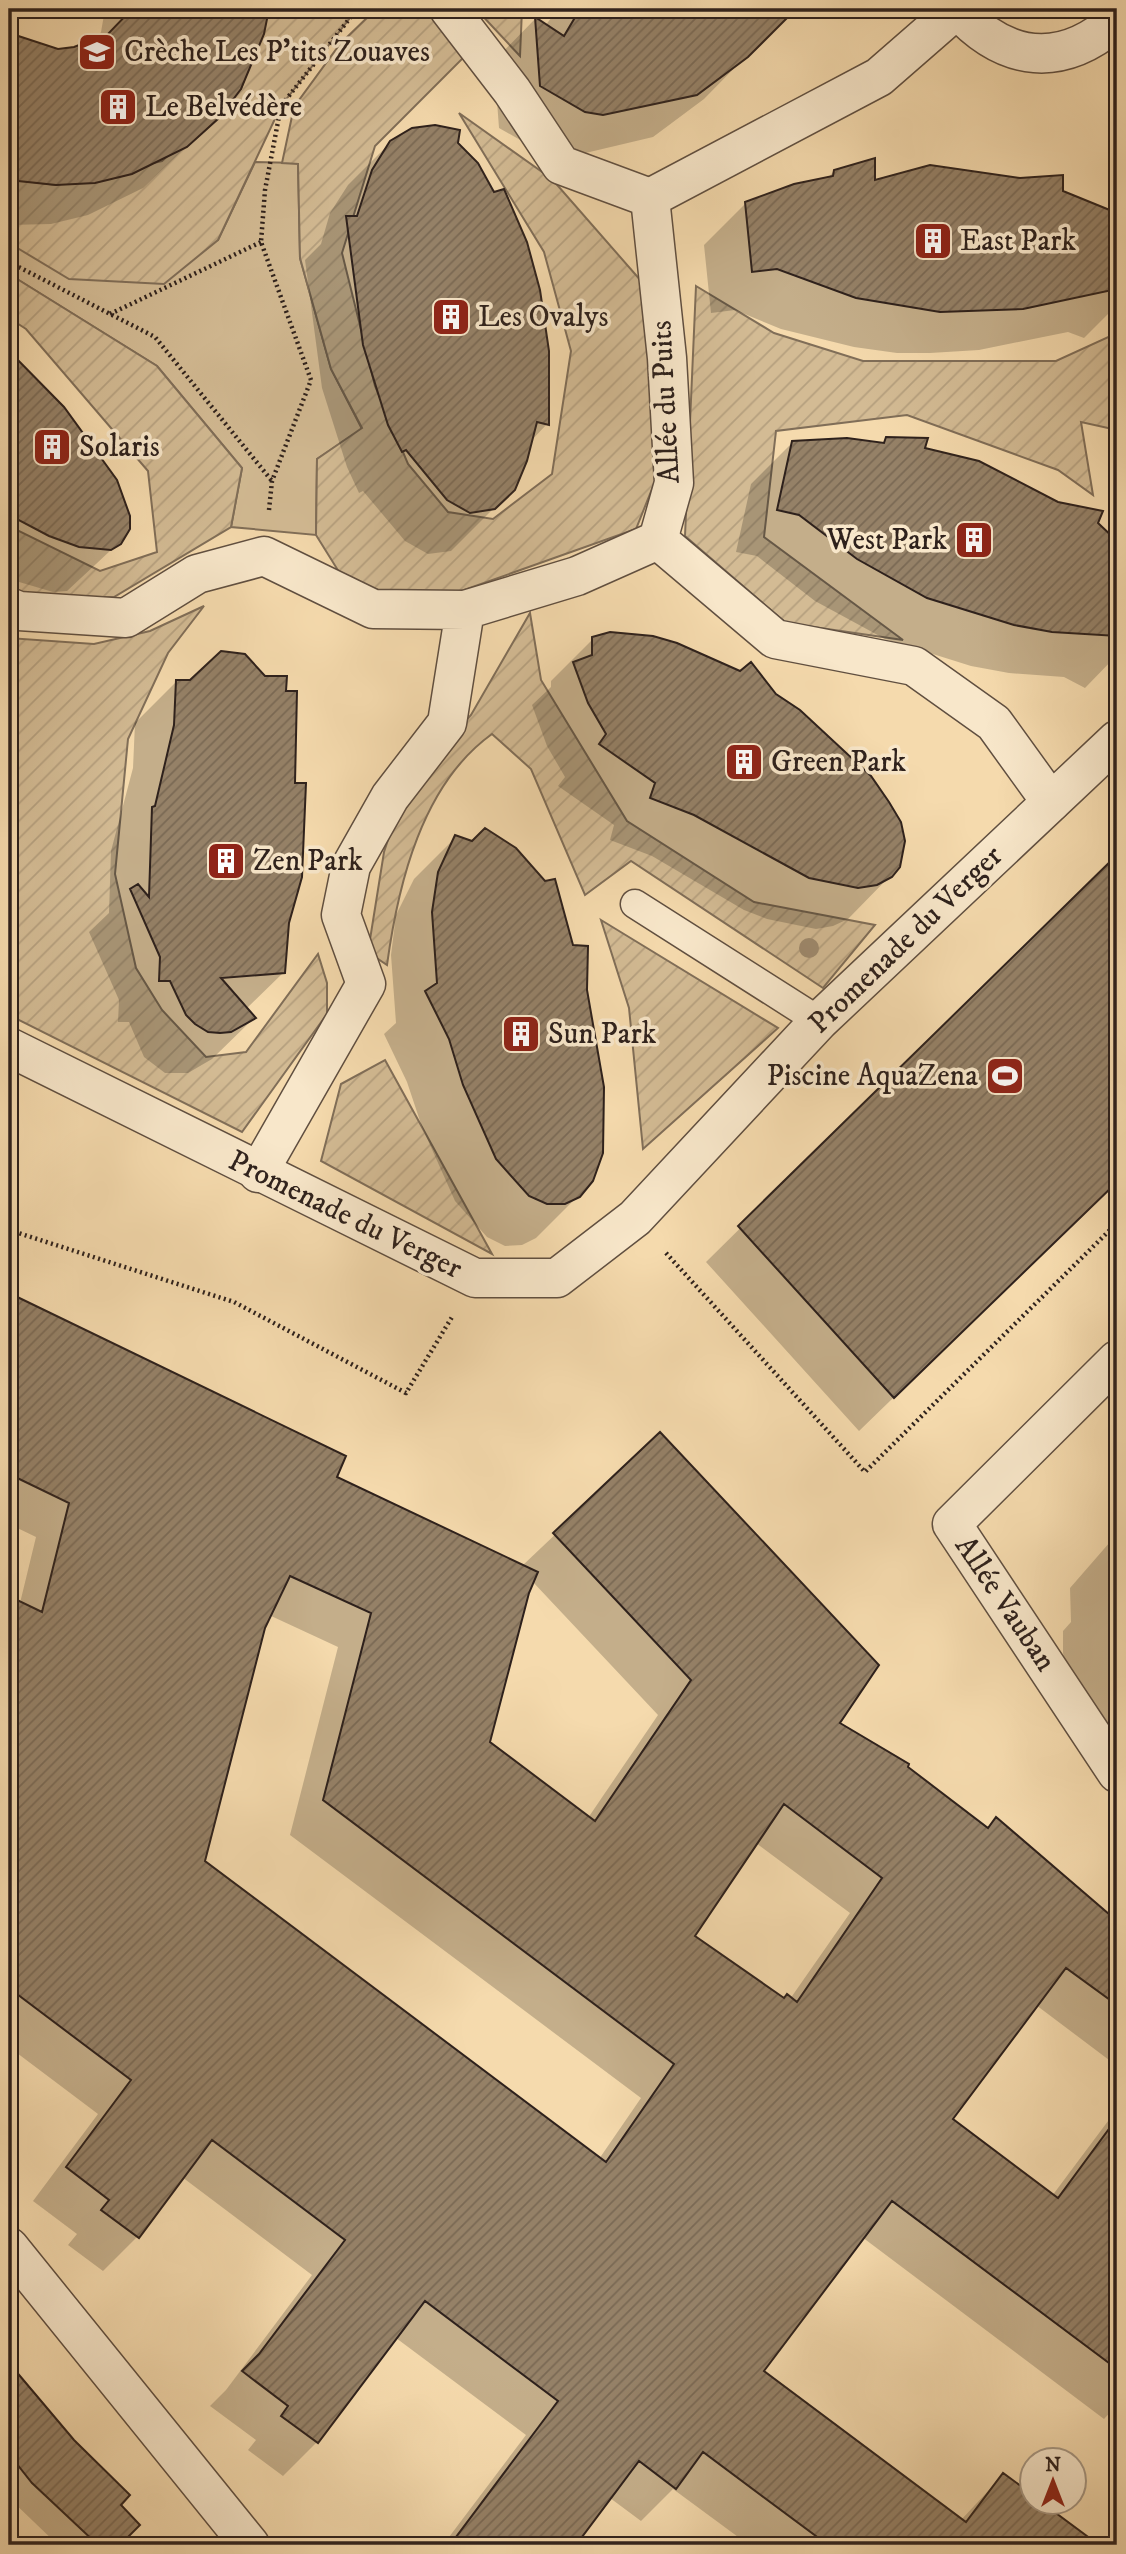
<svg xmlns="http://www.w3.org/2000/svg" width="1126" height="2554" viewBox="0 0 1126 2554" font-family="'IM FELL DW Pica',serif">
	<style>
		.park { fill: #d3bb94; stroke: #806e58; stroke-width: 2 }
		.garden { fill: url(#garden-furrows); stroke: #806e58; stroke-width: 2 }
		.shadow { fill: #0003; fill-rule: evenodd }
		.building { fill: url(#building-hatch); stroke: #2e211c; stroke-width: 2; fill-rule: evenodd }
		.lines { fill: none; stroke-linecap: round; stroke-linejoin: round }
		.service-casing { stroke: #604f40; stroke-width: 31 }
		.pedestrian-casing { stroke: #604f40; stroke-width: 41 }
		.minor-casing { stroke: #604f40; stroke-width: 41 }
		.path { stroke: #2e211c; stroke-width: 4.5; stroke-dasharray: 2 3.5; stroke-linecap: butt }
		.service { stroke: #f8e7ca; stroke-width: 28 }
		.pedestrian { stroke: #f8e7ca; stroke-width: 38 }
		.minor { stroke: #f8e7ca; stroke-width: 38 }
		.tree { fill: #9e8a6e }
		.labels { text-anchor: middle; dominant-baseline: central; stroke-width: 7; stroke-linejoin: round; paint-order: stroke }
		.poi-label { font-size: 30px; fill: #2e211c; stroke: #f8e7ca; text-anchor: start }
		.street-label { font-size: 30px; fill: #2e211c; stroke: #f8e7ca }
	</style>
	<defs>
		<pattern id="garden-furrows" width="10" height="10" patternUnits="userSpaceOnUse" patternTransform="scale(1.75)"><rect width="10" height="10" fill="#d3bb94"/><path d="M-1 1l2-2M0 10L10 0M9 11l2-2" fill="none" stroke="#b5a07f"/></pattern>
		<pattern id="building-hatch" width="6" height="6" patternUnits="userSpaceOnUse" patternTransform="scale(1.75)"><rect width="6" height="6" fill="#958167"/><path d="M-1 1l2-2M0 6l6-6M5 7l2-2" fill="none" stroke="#7a6954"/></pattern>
	</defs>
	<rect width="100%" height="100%" fill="#f5daad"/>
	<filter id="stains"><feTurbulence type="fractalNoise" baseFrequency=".00286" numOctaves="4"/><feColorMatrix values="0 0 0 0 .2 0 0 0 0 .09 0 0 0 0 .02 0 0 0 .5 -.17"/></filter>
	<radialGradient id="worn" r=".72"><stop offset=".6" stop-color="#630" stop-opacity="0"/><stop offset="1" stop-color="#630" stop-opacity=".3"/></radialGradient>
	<path class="park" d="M 255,162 L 298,163 L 300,258 L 331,369 L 362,429 L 317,459 L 316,535 L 231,527 L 242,468 L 157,366 L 9,274 L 9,242 L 218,240 Z"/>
	<path class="garden" d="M 269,9 L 357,9 L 281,106 L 218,240 L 164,284 L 69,279 L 9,243 L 9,179 L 56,185 L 162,161 L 241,89 Z
		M 376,9 L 433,9 L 469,52 L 375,146 L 342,253 L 375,386 L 408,464 L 448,512 L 493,519 L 552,474 L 571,351 L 544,252 L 459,113 L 552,179 L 642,282 L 660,469 L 636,529 L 464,590 L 420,602 L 344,580 L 316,535 L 317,459 L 362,428 L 331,369 L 300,258 L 298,164 L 282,163 L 294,107 L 340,44 Z
		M 476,9 L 522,9 L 520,56 Z
		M 9,274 L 157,366 L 242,468 L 231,527 L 114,597 L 36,601 L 9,587 L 9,526 L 100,571 L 157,552 L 148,471 L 26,329 L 9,318 Z
		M 696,286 L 774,333 L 863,361 L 1056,361 L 1117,333 L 1117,430 L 1081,422 L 1093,495 L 1058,470 L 907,415 L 776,431 L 764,537 L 903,640 L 786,623 L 685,536 Z
		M 204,606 L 168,653 L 128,739 L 115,874 L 136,968 L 162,1010 L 206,1057 L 246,1052 L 318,954 L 327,983 L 327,1014 L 242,1132 L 9,1015 L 9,638 L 94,644 L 150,631 Z
		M 530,613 L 541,680 L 627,821 L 754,902 L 875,925 L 823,988 L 631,861 L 585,895 L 531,769 L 492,734 C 422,784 398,884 387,965 L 368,952 L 384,852 L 405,788 L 471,715 Z
		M 601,920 L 778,1028 L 643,1149 L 629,1008 Z
		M 385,1060 L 492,1254 L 321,1161 L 341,1084 Z"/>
	<path class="shadow" d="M 105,9 L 267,9 L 263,34 L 217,117 L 143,188 L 88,215 L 51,224 L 9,225 L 9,35 L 58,50 L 88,46 L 95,42 L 101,32 Z
		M 558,9 L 792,9 L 704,99 L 653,137 L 577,155 L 543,153 L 499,128 L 494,61 L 535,19 L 545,26 Z
		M 391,142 L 457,144 L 547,424 L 530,442 L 513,489 L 451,551 L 428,554 L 405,541 L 363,491 L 359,493 L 347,467 L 322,388 L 305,260 L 321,244 L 330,213 L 348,185 Z
		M 834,171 L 874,182 L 1061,192 L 1091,203 L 1117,216 L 1117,305 L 1084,338 L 1068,332 L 979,350 L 930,353 L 897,353 L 854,347 L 781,329 L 735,310 L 711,313 L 704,245 L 746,203 L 827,179 Z
		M 9,357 L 62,408 L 125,537 L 67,591 L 53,592 L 9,579 Z
		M 887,439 L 923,449 L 1057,504 L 1096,524 L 1117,544 L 1117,655 L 1085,688 L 1064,677 L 1009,673 L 971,666 L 885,639 L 815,601 L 757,556 L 736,552 L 751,484 L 793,442 L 882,444 Z
		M 593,639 L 890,876 L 848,919 L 833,926 L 816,929 L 767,919 L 744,910 L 652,856 L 610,840 L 614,825 L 558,786 L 565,777 L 547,746 L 532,705 L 551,687 L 551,681 Z
		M 231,652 L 287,923 L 284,972 L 246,1009 L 254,1018 L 212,1059 L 188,1073 L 165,1073 L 144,1057 L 129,1022 L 118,1022 L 119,1000 L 89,932 L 109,913 L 111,851 L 133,768 L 135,723 L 177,681 L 190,681 L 212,659 Z
		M 456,837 L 579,1195 L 536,1238 L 522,1245 L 505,1246 L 487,1237 L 455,1201 L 422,1127 L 407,1082 L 384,1034 L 396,1023 L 391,955 L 396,915 L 414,879 Z
		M 1117,857 L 1117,1181 L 859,1431 L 706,1262 Z
		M 9,1295 L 344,1457 L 334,1478 L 522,1566 L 660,1435 L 838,1723 L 905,1767 L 987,1829 L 997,1819 L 1098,1922 L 1117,1936 L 1117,2066 L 1036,2005 L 951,2119 L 1052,2196 L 1117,2109 L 1117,2405 L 1104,2419 L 862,2237 L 762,2371 L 961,2520 L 1003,2475 L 1032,2502 L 1038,2502 L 1079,2533 L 1069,2545 L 749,2545 L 673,2489 L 641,2521 L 610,2498 L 574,2545 L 443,2545 L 526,2435 L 396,2338 L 317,2442 L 283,2476 L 248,2450 L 256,2440 L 210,2406 L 226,2390 L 312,2275 L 182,2177 L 137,2237 L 103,2271 L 68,2245 L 77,2234 L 33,2201 L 98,2114 L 9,2047 L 9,1598 L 20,1603 L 36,1537 L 9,1524 ZM 532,1581 L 658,1715 L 588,1818 L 488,1743 ZM 269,1615 L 338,1647 L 290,1835 L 641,2098 L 599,2159 L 203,1862 ZM 756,1843 L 850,1913 L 790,1999 L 784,2000 L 693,1936 Z
		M 1117,1534 L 1117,1747 L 1068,1674 L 1063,1653 L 1063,1631 L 1071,1622 L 1070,1588 Z
		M 9,2363 L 138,2525 L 118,2545 L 58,2545 L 9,2498 Z"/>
	<path class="building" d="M 132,9 L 269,9 L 264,34 L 241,89 L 219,118 L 187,147 L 132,174 L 95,183 L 56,185 L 9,180 L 9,33 L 58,49 L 74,47 L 108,34 Z
		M 580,9 L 796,9 L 748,57 L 697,95 L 603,115 L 585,112 L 540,86 L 535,17 L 564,36 Z
		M 435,125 L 460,130 L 458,143 L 478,163 L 494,192 L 504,189 L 527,242 L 540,290 L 549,351 L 549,425 L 537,422 L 527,461 L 515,490 L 495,509 L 470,513 L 447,500 L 406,450 L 402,452 L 388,425 L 363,345 L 346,216 L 357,216 L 372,170 L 390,141 L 412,128 Z
		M 875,158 L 875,180 L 930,165 L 1020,178 L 1063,175 L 1063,191 L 1117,213 L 1117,289 L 1023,309 L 940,312 L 856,298 L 777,269 L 752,272 L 745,202 L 794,184 L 833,176 L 834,170 Z
		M 9,351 L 64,407 L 117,480 L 130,516 L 130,529 L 121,544 L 111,550 L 79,547 L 49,536 L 9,515 Z
		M 886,437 L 928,438 L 925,448 L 979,461 L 1058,502 L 1103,511 L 1098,523 L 1117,541 L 1117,636 L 1052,632 L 1014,625 L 927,598 L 857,559 L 799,515 L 777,510 L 792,441 L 847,438 L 884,443 Z
		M 610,632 L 653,636 L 677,643 L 740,671 L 751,662 L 776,694 L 800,710 L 871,776 L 889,802 L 901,822 L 905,841 L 900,867 L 892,877 L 877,885 L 858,888 L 809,878 L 694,815 L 650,798 L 655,783 L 599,744 L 606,734 L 588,703 L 573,662 L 592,655 L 592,637 Z
		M 221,651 L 245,654 L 265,676 L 287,676 L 286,691 L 297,691 L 295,783 L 306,783 L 302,877 L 289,923 L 285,973 L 221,978 L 256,1018 L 231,1032 L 220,1033 L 208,1032 L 195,1024 L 186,1015 L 170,981 L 159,981 L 160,957 L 130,889 L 138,884 L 149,897 L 152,807 L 155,806 L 174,725 L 176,680 L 190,680 Z
		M 485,828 L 516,848 L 545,881 L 555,879 L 573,945 L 588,946 L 587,990 L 604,1087 L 603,1153 L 593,1181 L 580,1197 L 565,1204 L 547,1204 L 529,1196 L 496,1159 L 463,1085 L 449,1039 L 425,991 L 437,983 L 432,912 L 438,872 L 455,835 L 472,841 Z
		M 1117,855 L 1117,1182 L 894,1398 L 738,1226 Z
		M 9,1293 L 346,1456 L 337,1477 L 538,1572 L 529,1593 L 490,1742 L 595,1821 L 691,1680 L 553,1533 L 660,1432 L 879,1665 L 840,1723 L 909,1764 L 908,1767 L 988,1828 L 996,1817 L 1117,1921 L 1117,2005 L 1066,1968 L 953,2119 L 1058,2198 L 1117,2118 L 1117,2369 L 892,2201 L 764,2371 L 966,2522 L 1003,2473 L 1032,2494 L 1032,2502 L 1041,2502 L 1099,2545 L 828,2545 L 703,2452 L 676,2489 L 639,2461 L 576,2545 L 450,2545 L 558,2401 L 425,2301 L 318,2443 L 281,2416 L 288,2406 L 242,2371 L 259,2354 L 345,2240 L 212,2140 L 139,2238 L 101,2210 L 109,2200 L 66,2167 L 131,2080 L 9,1988 L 9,1596 L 42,1612 L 69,1503 L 9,1474 ZM 290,1576 L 371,1613 L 323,1800 L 674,2064 L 606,2162 L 205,1861 L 265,1628 ZM 784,1804 L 882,1878 L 797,2002 L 787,1994 L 784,1998 L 695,1936 Z
		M 9,2363 L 74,2440 L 130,2495 L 121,2505 L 140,2525 L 120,2545 L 98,2545 L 32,2483 L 9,2454 Z"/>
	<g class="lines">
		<defs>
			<path id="service" d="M 635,904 L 819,1021"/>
			<path id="pedestrian" d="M 449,9 L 512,91 L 561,165 L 650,198
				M 658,540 L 775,639 L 914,666 L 994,723 L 1051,802
				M 9,607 L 19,611 L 126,618 L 197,574 L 264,556 L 373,609 L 465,610 L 577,576 L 658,540 L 674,483 L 667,358 L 650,198 L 879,77 L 957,9
				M 258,1173 L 366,984 L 341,915 L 351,866 L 390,797 L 447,723 L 465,610"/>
			<path id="minor" d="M 957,9 C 1006,63 1062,69 1117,20
				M 9,1047 L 475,1278 L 557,1278 L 635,1218 L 819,1021 L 1117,740
				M 1117,1360 L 952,1524 L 1117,1773
				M 9,2247 L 250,2545"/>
		</defs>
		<use href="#service" class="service-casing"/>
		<use href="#pedestrian" class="pedestrian-casing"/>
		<use href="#minor" class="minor-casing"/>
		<path class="path" d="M 9,262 L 155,337 L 272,481
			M 110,314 L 261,242
			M 269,510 L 272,481 L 311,380 L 261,242 L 265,190 L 281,106 L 357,9
			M 9,1230 L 234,1302 L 406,1393 L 452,1317
			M 666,1253 L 865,1472 L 1117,1223"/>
		<use href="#service" class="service"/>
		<use href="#pedestrian" class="pedestrian"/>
		<use href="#minor" class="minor"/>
	</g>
	<circle class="tree" cx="809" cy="948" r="10"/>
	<defs>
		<symbol id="school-square" viewBox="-11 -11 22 22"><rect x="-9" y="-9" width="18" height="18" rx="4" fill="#8f2418" stroke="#f8e7ca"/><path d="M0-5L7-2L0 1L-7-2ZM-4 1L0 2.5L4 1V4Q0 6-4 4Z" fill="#fff"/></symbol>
		<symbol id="building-square" viewBox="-11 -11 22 22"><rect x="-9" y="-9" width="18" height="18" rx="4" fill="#8f2418" stroke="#f8e7ca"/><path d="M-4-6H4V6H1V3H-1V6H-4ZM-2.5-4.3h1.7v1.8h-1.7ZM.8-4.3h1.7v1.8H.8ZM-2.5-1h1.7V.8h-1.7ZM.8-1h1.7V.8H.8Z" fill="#fff"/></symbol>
		<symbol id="stadium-square" viewBox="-11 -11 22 22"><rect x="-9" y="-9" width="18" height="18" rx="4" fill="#8f2418" stroke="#f8e7ca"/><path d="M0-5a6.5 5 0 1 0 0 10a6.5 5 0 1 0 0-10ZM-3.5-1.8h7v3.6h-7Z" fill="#fff"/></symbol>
	</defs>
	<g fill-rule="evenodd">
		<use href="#school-square" x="75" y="30" width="44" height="44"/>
		<use href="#building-square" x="96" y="85" width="44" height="44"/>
		<use href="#building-square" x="911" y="219" width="44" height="44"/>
		<use href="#building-square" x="429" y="295" width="44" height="44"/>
		<use href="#building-square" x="30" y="425" width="44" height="44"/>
		<use href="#building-square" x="952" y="518" width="44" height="44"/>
		<use href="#building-square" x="722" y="740" width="44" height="44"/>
		<use href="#building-square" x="204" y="839" width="44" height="44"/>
		<use href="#building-square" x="499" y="1012" width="44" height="44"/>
		<use href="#stadium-square" x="983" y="1054" width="44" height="44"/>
	</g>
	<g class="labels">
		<g class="poi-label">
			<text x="124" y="52">Crèche Les P’tits Zouaves</text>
			<text x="145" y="107">Le Belvédère</text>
			<text x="960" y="241">East Park</text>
			<text x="478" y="317">Les Ovalys</text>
			<text x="79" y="447">Solaris</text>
			<text x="947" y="540" text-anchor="end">West Park</text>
			<text x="771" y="762">Green Park</text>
			<text x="253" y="861">Zen Park</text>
			<text x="548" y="1034">Sun Park</text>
			<text x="978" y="1076" text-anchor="end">Piscine AquaZena</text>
		</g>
		<g class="street-label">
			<text transform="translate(666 402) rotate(-93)">Allée du Puits</text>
			<text transform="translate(906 940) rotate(-44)">Promenade du Verger</text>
			<text transform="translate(345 1215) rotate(26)">Promenade du Verger</text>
			<text transform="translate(1005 1604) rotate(56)">Allée Vauban</text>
		</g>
	</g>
	<rect width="1126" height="2554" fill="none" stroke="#f5daad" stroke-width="35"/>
	<rect x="10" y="10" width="1105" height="2533" fill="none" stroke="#2e211c" stroke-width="3.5"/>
	<rect x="18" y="18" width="1091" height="2519" fill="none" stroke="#2e211c" stroke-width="2"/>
	<g transform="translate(1053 2481)"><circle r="33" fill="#f8e7ca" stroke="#a79884" stroke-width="2"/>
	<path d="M0-5L12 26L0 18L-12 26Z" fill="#8f2418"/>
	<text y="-10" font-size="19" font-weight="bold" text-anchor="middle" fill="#2e211c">N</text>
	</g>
	<rect width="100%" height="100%" filter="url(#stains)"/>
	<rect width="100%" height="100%" fill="url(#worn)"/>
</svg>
